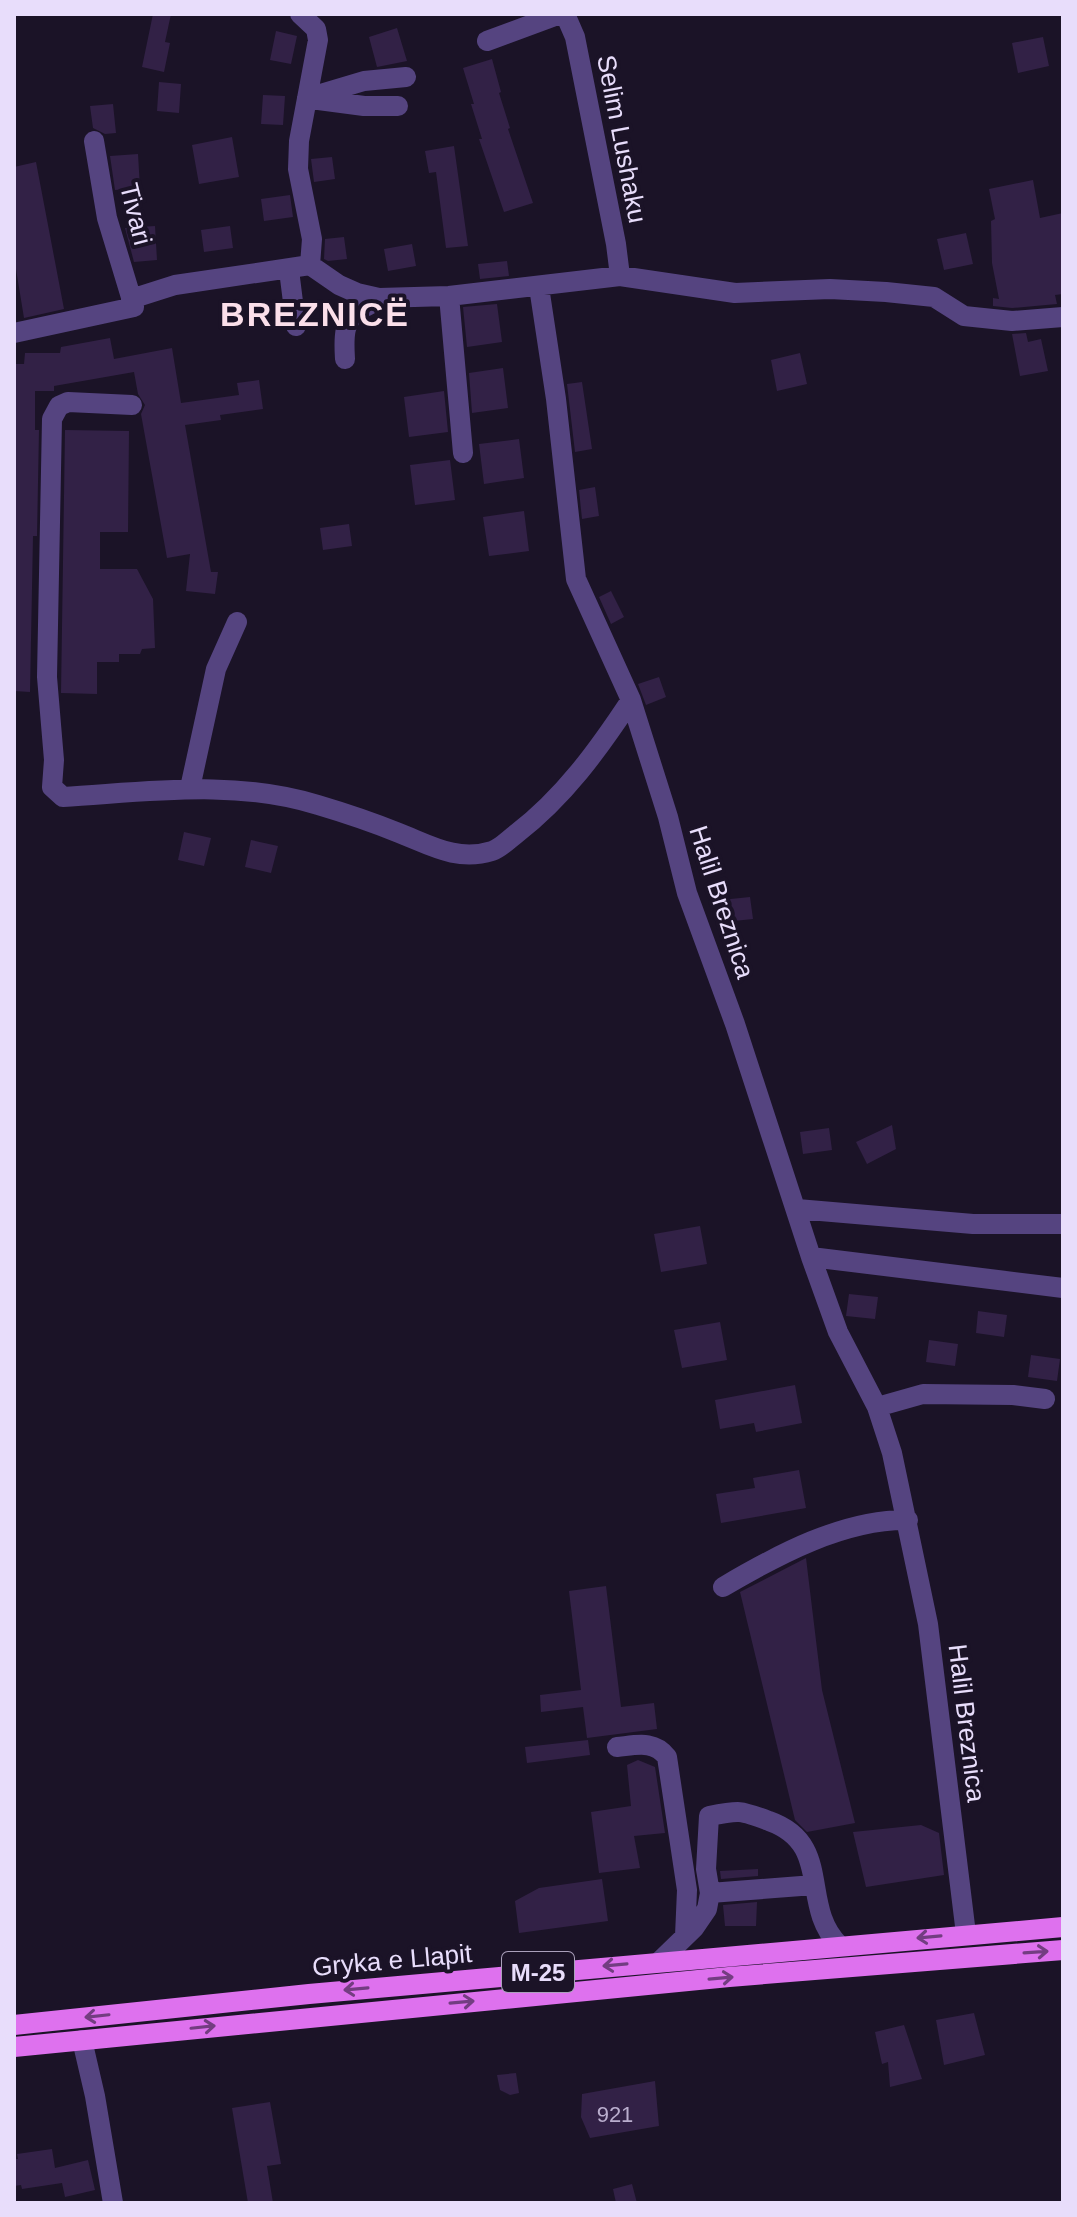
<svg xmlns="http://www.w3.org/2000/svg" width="1077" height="2217" viewBox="0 0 1077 2217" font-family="Arial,sans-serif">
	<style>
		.building { fill: #322146 }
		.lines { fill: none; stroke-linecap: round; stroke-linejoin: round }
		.minor { stroke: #554480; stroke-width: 20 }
		.major { stroke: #de71ee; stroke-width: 20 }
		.oneway { stroke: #733d81 }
		.labels { text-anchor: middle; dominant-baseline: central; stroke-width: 8; stroke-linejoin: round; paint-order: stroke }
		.number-label { font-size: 22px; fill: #baaece }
		.shield { fill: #1b1327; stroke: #aaa0bb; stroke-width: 2 }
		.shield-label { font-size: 24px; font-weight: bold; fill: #e8ddfb }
		.street-label { font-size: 26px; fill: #e8ddfb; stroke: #1b1327 }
		.district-label { font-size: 34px; font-weight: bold; letter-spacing: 2px; fill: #fbdfea; stroke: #1b1327 }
	</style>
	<rect width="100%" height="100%" fill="#1b1327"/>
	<path class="building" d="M 153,14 L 171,14 L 165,42 L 170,43 L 164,72 L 142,67 Z
		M 397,28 L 407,61 L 377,67 L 369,37 Z
		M 276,31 L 297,36 L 291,64 L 270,60 Z
		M 1043,37 L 1049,66 L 1018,73 L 1012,43 Z
		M 492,59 L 501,92 L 499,93 L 510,128 L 508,129 L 533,203 L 504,212 L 479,139 L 482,139 L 471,104 L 474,104 L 463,68 Z
		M 159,82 L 181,84 L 179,113 L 157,111 Z
		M 263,95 L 285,96 L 283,125 L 261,124 Z
		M 113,104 L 116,133 L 105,134 L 93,128 L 90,106 Z
		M 232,137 L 239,177 L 199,184 L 192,145 Z
		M 454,146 L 468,246 L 446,248 L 436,172 L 429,173 L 425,151 Z
		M 138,154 L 140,188 L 115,190 L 110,156 Z
		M 332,157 L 335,179 L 314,182 L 311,159 Z
		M 36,162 L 64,309 L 24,318 L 14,257 L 14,167 Z
		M 1033,180 L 1040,218 L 1063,213 L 1063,294 L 1055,295 L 1057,304 L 1012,308 L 993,306 L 993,298 L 999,299 L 992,263 L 991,221 L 995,219 L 989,189 Z
		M 290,195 L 293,217 L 264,221 L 261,199 Z
		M 155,226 L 157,260 L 134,262 L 125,228 Z
		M 230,226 L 233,248 L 204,252 L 201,230 Z
		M 966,233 L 973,264 L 944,270 L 937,239 Z
		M 344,237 L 347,259 L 328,261 L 324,259 L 325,239 Z
		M 412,244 L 416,266 L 388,271 L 384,249 Z
		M 507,261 L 509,276 L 480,279 L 478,264 Z
		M 497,304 L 502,342 L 467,347 L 463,307 Z
		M 1026,333 L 1028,342 L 1041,339 L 1048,371 L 1020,376 L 1012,334 Z
		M 110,338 L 114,359 L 172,348 L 181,403 L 239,395 L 237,383 L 259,380 L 263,409 L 220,415 L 221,420 L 185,425 L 211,572 L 218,572 L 215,594 L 186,591 L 190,554 L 167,558 L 141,414 L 145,405 L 138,394 L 134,372 L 54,386 L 54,391 L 35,391 L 35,430 L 39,430 L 37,536 L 33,536 L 30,692 L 14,691 L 14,364 L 24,364 L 25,353 L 60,353 L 61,347 Z
		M 800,353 L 807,384 L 777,391 L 771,360 Z
		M 503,368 L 508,408 L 472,413 L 469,373 Z
		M 582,382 L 592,449 L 575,452 L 567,384 Z
		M 444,391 L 448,432 L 409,437 L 404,397 Z
		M 65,430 L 129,431 L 128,532 L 100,532 L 100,569 L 137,569 L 153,599 L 155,648 L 142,649 L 140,654 L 119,654 L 119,662 L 97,662 L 97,694 L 61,693 Z
		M 519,439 L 524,478 L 484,484 L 479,444 Z
		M 450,460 L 455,500 L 415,505 L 410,465 Z
		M 595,487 L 599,516 L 582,519 L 579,490 Z
		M 524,511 L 529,551 L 489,556 L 483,517 Z
		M 349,524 L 352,546 L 323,550 L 320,528 Z
		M 611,591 L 624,617 L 611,624 L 599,597 Z
		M 659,677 L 666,697 L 646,705 L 638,684 Z
		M 184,832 L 211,838 L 204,866 L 178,860 Z
		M 251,840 L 278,846 L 271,873 L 245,867 Z
		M 750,897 L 753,919 L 724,922 L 721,900 Z
		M 892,1125 L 896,1149 L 867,1164 L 856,1142 Z
		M 829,1128 L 832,1150 L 803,1154 L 800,1132 Z
		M 700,1226 L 707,1264 L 661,1272 L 654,1234 Z
		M 849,1294 L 878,1297 L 875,1319 L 846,1316 Z
		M 978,1311 L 1007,1315 L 1004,1337 L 976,1333 Z
		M 720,1322 L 727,1360 L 682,1368 L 674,1330 Z
		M 929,1340 L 958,1344 L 955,1366 L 926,1362 Z
		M 1031,1355 L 1060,1359 L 1057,1381 L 1028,1377 Z
		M 795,1385 L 802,1423 L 756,1432 L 754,1423 L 720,1429 L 715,1400 Z
		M 799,1470 L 806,1508 L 721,1523 L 716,1494 L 755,1488 L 753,1478 Z
		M 806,1558 L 822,1690 L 855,1823 L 807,1832 L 795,1820 L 740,1592 Z
		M 606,1586 L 621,1707 L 654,1703 L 657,1729 L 587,1738 L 583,1707 L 541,1712 L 540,1695 L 581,1690 L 569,1591 Z
		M 588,1740 L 590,1755 L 527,1763 L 525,1747 Z
		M 638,1760 L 655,1767 L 665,1833 L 634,1836 L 640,1868 L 599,1873 L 591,1812 L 631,1806 L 627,1765 Z
		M 921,1825 L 939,1833 L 944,1875 L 866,1887 L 853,1832 Z
		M 758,1869 L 758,1876 L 721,1879 L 720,1871 Z
		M 602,1879 L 608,1921 L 519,1933 L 515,1901 L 539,1888 Z
		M 757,1902 L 756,1926 L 725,1926 L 723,1905 Z
		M 974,2013 L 985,2055 L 944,2065 L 936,2020 Z
		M 904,2025 L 922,2079 L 890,2087 L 888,2062 L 882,2064 L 875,2032 Z
		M 516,2073 L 519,2093 L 510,2095 L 500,2090 L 497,2075 Z
		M 655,2081 L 659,2126 L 590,2138 L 581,2117 L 582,2094 Z
		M 270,2102 L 281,2164 L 267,2166 L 273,2203 L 248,2203 L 232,2108 Z
		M 52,2149 L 55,2168 L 88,2160 L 95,2190 L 65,2197 L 62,2183 L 22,2189 L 21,2185 L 14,2186 L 14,2159 L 18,2159 L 17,2154 Z
		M 632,2184 L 637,2203 L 616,2203 L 613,2189 Z"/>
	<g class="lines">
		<path class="minor" d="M 300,14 L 316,29 L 318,40 L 299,141 L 298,169 L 312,239 L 310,265
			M 565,14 L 575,37 L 616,244 L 620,276
			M 487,41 L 560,14
			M 307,98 L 364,81 L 406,77
			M 311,99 L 364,106 L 398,106
			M 289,270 L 296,326
			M 539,287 L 556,399 L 576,579 L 631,700 L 668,817 L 687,893 L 735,1024 L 811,1257 L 838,1332 L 877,1407 L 892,1453 L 928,1624 L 966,1934
			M 449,296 L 463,453
			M 131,299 L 175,285 L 310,265 L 339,285 L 357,293 L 379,298 L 449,296 L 620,276 L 735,293 L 830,289 L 886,292 L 934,297 L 964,316 L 1012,321 L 1063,317
			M 14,333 L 134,307 L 107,218 L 94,141
			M 345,359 C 344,340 342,320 361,309 C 368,305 373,304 379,298
			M 132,405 L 68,402 L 59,406 L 52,419 L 47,677 L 54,760 L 52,787 L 63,797 C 148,792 235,779 318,805 C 345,813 372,822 399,833 C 430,845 457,862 492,851 C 501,848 509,839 516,834 C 564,797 598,750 631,700
			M 190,788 L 216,669 L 237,622
			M 797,1209 L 973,1224 L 1063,1224
			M 811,1257 L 1063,1288
			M 877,1407 L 923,1394 L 1013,1395 L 1045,1399
			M 723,1587 C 777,1555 844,1519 908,1520
			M 617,1747 C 637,1745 654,1740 667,1757 L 687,1890 L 685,1936
			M 710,1893 L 814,1885
			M 660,1961 L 694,1928 L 707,1909 L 710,1893 L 706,1869 L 709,1816 C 740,1810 740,1810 769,1821 C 834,1844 799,1905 839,1945
			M 82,2040 L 95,2096 L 113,2203"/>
		<path class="major" d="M 14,2025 L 309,1994 L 1063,1927
			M 14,2047 L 729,1977 L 1063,1950"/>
	</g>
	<defs><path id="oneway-shaft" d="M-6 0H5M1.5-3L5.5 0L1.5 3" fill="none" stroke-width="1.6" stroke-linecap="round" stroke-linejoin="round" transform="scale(2)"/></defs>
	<g class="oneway">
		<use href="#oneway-shaft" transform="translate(929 1937) rotate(175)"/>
		<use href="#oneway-shaft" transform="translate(1036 1952) rotate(-4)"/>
		<use href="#oneway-shaft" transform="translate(615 1965) rotate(175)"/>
		<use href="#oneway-shaft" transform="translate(721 1978) rotate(-5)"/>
		<use href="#oneway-shaft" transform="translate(356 1989) rotate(175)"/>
		<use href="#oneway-shaft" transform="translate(462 2002) rotate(-5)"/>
		<use href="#oneway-shaft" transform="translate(97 2016) rotate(174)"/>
		<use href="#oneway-shaft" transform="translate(203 2027) rotate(-6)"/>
	</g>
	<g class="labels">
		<g class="number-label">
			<text x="615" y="2114">921</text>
		</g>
		<rect class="shield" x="502" y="1952" width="72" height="40" rx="6"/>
		<g class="shield-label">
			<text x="538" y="1972">M-25</text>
		</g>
		<g class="street-label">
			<text transform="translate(622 139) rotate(79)">Selim Lushaku</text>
			<text transform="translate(136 214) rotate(76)">Tivari</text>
			<text transform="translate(722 902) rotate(72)">Halil Breznica</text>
			<text transform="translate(967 1723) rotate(83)">Halil Breznica</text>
			<text transform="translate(392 1960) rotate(-5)">Gryka e Llapit</text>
		</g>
		<g class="district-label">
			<text x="315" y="314">BREZNICË</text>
		</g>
	</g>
	<rect width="1077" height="2217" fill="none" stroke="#e8ddfb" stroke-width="32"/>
</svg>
